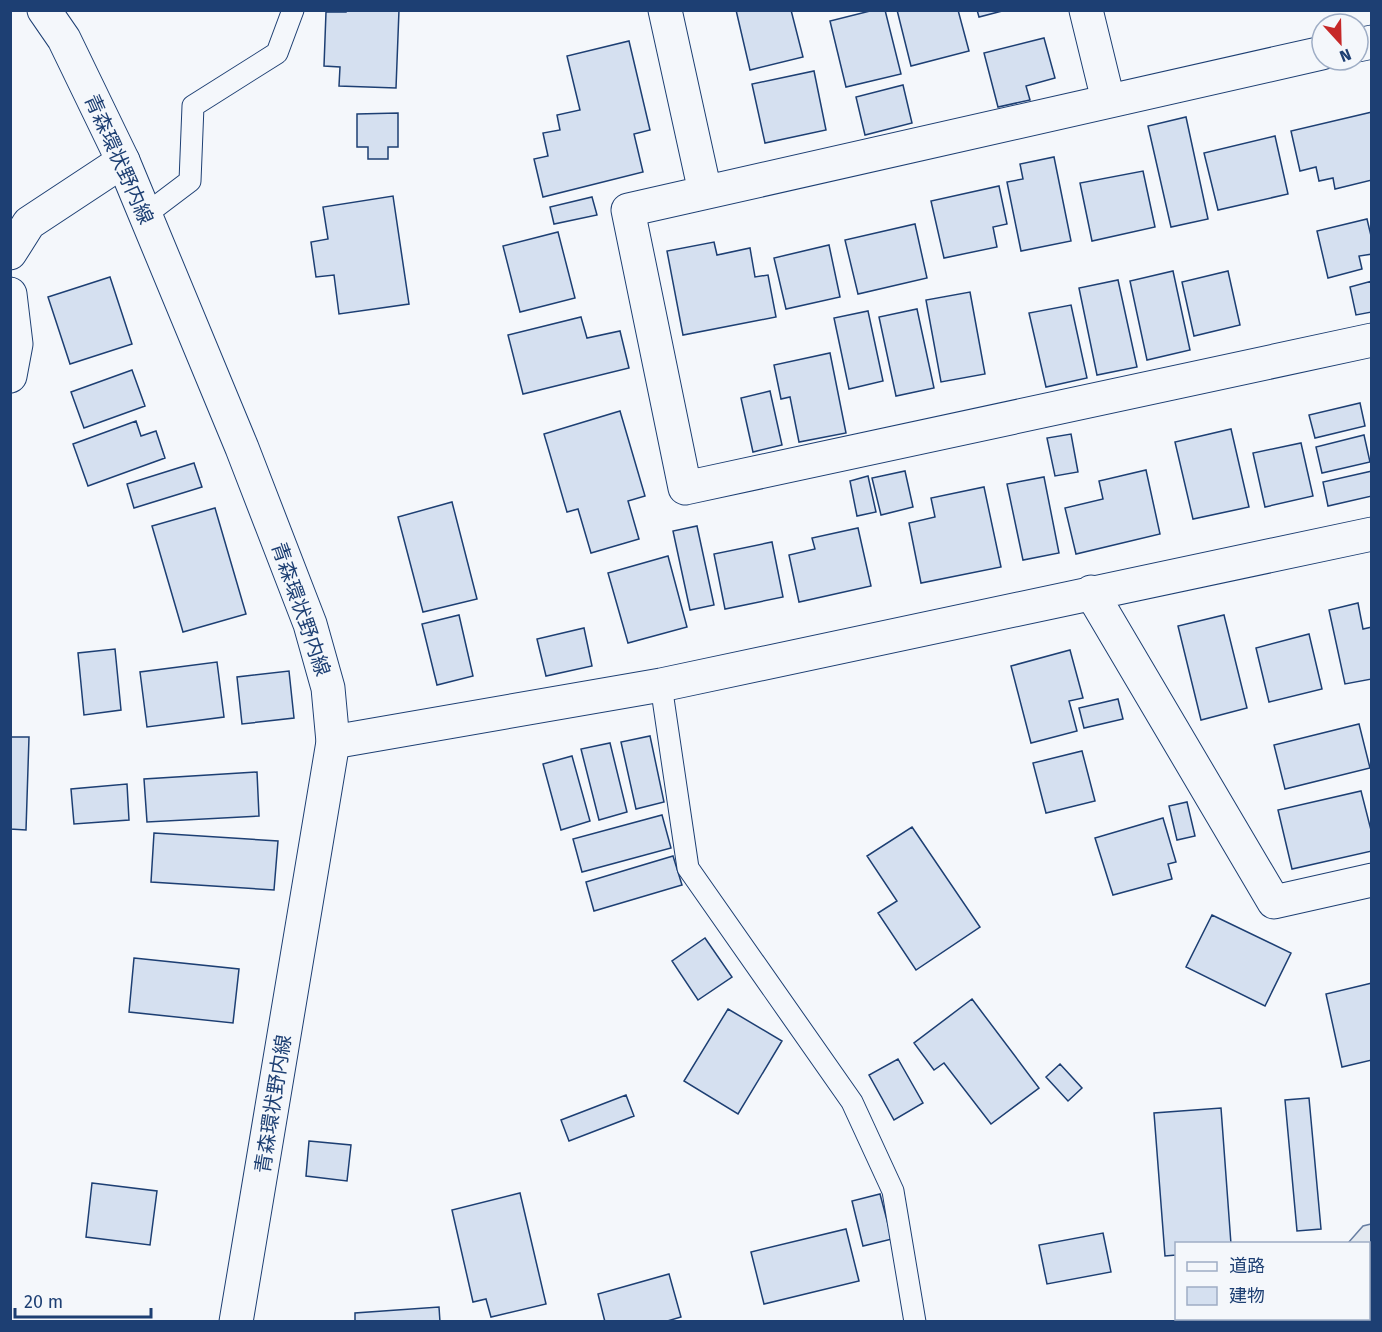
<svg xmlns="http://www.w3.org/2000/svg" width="1382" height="1332" viewBox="0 0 1382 1332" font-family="'Fira Sans','Noto Sans JP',sans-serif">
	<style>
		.green { fill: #e3e9f0; stroke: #687fa3; stroke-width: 1.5 }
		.building { fill: #d5e0f0; stroke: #1d3f73; stroke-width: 1.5 }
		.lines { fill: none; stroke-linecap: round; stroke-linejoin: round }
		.service-casing { stroke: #1d3f73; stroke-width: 23 }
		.minor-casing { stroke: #1d3f73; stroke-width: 35 }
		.primary-casing { stroke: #1d3f73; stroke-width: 35 }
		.service { stroke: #f4f7fb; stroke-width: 21 }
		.minor { stroke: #f4f7fb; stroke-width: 33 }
		.primary { stroke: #f4f7fb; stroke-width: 33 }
		.labels { text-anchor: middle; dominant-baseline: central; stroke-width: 4.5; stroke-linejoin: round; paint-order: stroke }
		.street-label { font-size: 20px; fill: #1d3f73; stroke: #f4f7fb }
	</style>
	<rect width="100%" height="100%" fill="#f4f7fb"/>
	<path class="green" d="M 1371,1224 L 1371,1321 L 1342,1321 L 1340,1319 L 1368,1318 L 1368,1244 L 1348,1243 L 1363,1226 Z"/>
	<path class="building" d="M 346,10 L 399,10 L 396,88 L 339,86 L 340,67 L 324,66 L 326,12 L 346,12 Z
		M 736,10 L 791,10 L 803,57 L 750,70 Z
		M 874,10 L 885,10 L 901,74 L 846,87 L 830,21 Z
		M 897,10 L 958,10 L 969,51 L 911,66 Z
		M 977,10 L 1006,10 L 979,17 Z
		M 1044,38 L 1055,78 L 1026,86 L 1030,100 L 998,107 L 984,53 Z
		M 629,41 L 650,130 L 634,134 L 643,172 L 543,197 L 534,159 L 548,156 L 543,133 L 560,130 L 557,115 L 580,110 L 567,56 Z
		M 814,71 L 826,130 L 765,143 L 752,84 Z
		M 903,85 L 912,123 L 865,135 L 856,97 Z
		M 1372,112 L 1372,180 L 1335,189 L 1333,178 L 1319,181 L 1316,167 L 1300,171 L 1291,131 Z
		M 398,113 L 398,147 L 388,147 L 388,159 L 368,159 L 368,147 L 357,147 L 357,114 Z
		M 1186,117 L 1208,219 L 1171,227 L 1148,126 Z
		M 1275,136 L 1288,194 L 1218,210 L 1204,153 Z
		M 1054,157 L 1071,241 L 1021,251 L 1007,182 L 1023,179 L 1020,164 Z
		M 1143,171 L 1155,227 L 1092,241 L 1080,183 Z
		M 999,186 L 1007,224 L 993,227 L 997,247 L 944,258 L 931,201 Z
		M 393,196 L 409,304 L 339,314 L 334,275 L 316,277 L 311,242 L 328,239 L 323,207 Z
		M 592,197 L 597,215 L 554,224 L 550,207 Z
		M 1367,219 L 1372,240 L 1372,254 L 1359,256 L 1362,269 L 1328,278 L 1317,231 Z
		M 915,224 L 927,278 L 858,294 L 845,240 Z
		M 558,232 L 575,298 L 520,312 L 503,246 Z
		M 714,242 L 717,255 L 750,248 L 755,277 L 768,275 L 776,317 L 683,335 L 667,251 Z
		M 829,245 L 840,297 L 786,309 L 774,258 Z
		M 1173,271 L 1190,350 L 1147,360 L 1130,281 Z
		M 1228,271 L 1240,325 L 1194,336 L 1182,282 Z
		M 110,277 L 132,344 L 70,364 L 48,297 Z
		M 1118,280 L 1137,367 L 1097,375 L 1079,288 Z
		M 1372,281 L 1372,312 L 1356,315 L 1350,287 Z
		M 970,292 L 985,374 L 941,382 L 926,300 Z
		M 1071,305 L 1087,378 L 1046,387 L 1029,313 Z
		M 917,309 L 934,388 L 896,396 L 879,317 Z
		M 868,311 L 883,381 L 849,389 L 834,318 Z
		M 581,317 L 587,338 L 620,331 L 629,368 L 523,394 L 508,335 Z
		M 830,353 L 846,433 L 799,442 L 790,397 L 781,399 L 774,365 Z
		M 132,370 L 145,406 L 84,428 L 71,392 Z
		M 770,391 L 782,445 L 753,452 L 741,398 Z
		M 1360,403 L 1365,426 L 1315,438 L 1309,415 Z
		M 620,411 L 645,496 L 628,501 L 639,539 L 591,553 L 578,509 L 567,512 L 544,434 Z
		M 136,421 L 141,436 L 156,431 L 165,458 L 88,486 L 73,444 Z
		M 1231,429 L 1249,507 L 1193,519 L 1175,442 Z
		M 1071,434 L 1078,472 L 1055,476 L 1047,438 Z
		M 1364,435 L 1370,462 L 1322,473 L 1316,447 Z
		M 1301,443 L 1313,496 L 1265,507 L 1253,453 Z
		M 194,463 L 202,487 L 134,508 L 127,484 Z
		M 1146,470 L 1160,534 L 1076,554 L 1065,508 L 1103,499 L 1099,481 Z
		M 905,471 L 913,507 L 881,515 L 872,478 Z
		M 1372,471 L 1372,496 L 1328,506 L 1323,482 Z
		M 868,476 L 876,512 L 857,516 L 850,481 Z
		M 1044,477 L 1059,553 L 1023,560 L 1007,484 Z
		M 984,487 L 1001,567 L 921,583 L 909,523 L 935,517 L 931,498 Z
		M 452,502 L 477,599 L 423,612 L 398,517 Z
		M 215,508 L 246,614 L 183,632 L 152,526 Z
		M 697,526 L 714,605 L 690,610 L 673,531 Z
		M 858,528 L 871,586 L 799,602 L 789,555 L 815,549 L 812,538 Z
		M 772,542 L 783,597 L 725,609 L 714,554 Z
		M 668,556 L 687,627 L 628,643 L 608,573 Z
		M 1358,603 L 1363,629 L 1372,627 L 1372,679 L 1345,684 L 1329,610 Z
		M 459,615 L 473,676 L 437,685 L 422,624 Z
		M 1224,615 L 1247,708 L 1201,720 L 1178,626 Z
		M 584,628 L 592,666 L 546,676 L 537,639 Z
		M 1309,634 L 1322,689 L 1269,702 L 1256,648 Z
		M 115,649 L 121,710 L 84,715 L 78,653 Z
		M 1070,650 L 1083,698 L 1069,701 L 1077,731 L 1031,743 L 1011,666 Z
		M 217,662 L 224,717 L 147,727 L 140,672 Z
		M 289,671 L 294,718 L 242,724 L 237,677 Z
		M 1118,699 L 1123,719 L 1084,728 L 1079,708 Z
		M 1359,724 L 1370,768 L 1285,789 L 1274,745 Z
		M 650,736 L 664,802 L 636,809 L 621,742 Z
		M 10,737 L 29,737 L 26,830 L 10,829 Z
		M 610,743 L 627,812 L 599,820 L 581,749 Z
		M 1082,751 L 1095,801 L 1046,813 L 1033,763 Z
		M 572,756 L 590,821 L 561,830 L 543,764 Z
		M 257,772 L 259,816 L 147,822 L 144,779 Z
		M 127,784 L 129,820 L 74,824 L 71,789 Z
		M 1361,791 L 1372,834 L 1372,851 L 1292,869 L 1278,810 Z
		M 1187,802 L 1195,836 L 1177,840 L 1169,806 Z
		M 662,815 L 671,848 L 582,872 L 573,839 Z
		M 1163,818 L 1176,862 L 1168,864 L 1172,879 L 1113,895 L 1095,838 Z
		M 912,827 L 980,927 L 916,970 L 878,913 L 897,901 L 867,856 Z
		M 154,833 L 278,841 L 274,890 L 151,882 Z
		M 673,856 L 682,885 L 594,911 L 586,882 Z
		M 1212,915 L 1291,953 L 1265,1006 L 1186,967 Z
		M 705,938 L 732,977 L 698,1000 L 672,961 Z
		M 134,958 L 239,969 L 233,1023 L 129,1012 Z
		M 1372,983 L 1372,1060 L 1342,1067 L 1326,994 Z
		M 972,999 L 1039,1088 L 991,1124 L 944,1063 L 934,1070 L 914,1043 Z
		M 728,1009 L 782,1041 L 738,1114 L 684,1081 Z
		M 898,1059 L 923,1103 L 894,1120 L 869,1075 Z
		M 1060,1064 L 1082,1088 L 1068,1101 L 1046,1077 Z
		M 626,1095 L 634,1116 L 569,1141 L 561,1120 Z
		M 1309,1098 L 1321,1229 L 1297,1231 L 1285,1100 Z
		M 1221,1108 L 1231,1244 L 1176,1244 L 1176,1255 L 1165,1256 L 1154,1113 Z
		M 309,1141 L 351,1145 L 347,1181 L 306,1176 Z
		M 92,1183 L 157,1191 L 150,1245 L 86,1237 Z
		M 520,1193 L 546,1304 L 491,1317 L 486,1299 L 473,1302 L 452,1210 Z
		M 880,1194 L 892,1239 L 863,1246 L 852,1201 Z
		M 846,1229 L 859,1281 L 764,1304 L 751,1252 Z
		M 1103,1233 L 1111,1272 L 1047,1284 L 1039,1245 Z
		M 669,1274 L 681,1317 L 664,1322 L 605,1322 L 598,1294 Z
		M 439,1307 L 440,1322 L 355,1322 L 355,1313 Z"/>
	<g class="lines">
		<defs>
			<path id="service" d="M 145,215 L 190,181 L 193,106 L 277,53 L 293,10
				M 661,685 L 688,868 L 852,1102 L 893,1191 L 915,1322"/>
			<path id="minor" d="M 665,10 L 705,192
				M 1086,10 L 1108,100
				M 1358,45 L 1372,42
				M 1322,53 L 628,210 L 685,488 L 1372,340
				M 10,253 L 29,223 L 123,161
				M 10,294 L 16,344 L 10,376
				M 1091,592 L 1274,902 L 1372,880
				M 333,742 L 661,685 L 1372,534"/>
			<path id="primary" d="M 44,10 L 64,39 L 123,161 L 242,448 L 310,624 L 328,688 L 333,742 L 236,1322"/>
		</defs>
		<use href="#service" class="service-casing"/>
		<use href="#minor" class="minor-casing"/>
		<use href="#primary" class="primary-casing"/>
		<use href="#service" class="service"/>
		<use href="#minor" class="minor"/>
		<use href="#primary" class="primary"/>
	</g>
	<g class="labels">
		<g class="street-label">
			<text transform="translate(119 159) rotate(66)">青森環状野内線</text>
			<text transform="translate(301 609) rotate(71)">青森環状野内線</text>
			<text transform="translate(273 1104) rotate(-81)">青森環状野内線</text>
		</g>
	</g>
	<rect width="1382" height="1332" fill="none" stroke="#1d3f73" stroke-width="24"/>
	<rect x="1175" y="1242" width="195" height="78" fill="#f4f7fb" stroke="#9eadc5" stroke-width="1.5"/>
	<rect x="1187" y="1262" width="30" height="9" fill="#f4f7fb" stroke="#9eadc5" stroke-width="1.5"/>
	<text x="1229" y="1272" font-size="18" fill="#1d3f73">道路</text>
	<rect x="1187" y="1287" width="30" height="18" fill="#d5e0f0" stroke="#9eadc5" stroke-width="1.5"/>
	<text x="1229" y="1302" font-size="18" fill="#1d3f73">建物</text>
	<g transform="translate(1340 42) rotate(158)"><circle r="28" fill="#f4f7fb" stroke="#9eadc5" stroke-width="1.5"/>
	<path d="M0-4.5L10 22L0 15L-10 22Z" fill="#c62828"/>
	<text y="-9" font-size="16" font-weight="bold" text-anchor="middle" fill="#1d3f73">N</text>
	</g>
	<path d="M15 1308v9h136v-9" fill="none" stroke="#1d3f73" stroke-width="3"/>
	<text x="24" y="1308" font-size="18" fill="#1d3f73" stroke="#f4f7fb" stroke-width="4.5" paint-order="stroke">20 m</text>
</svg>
